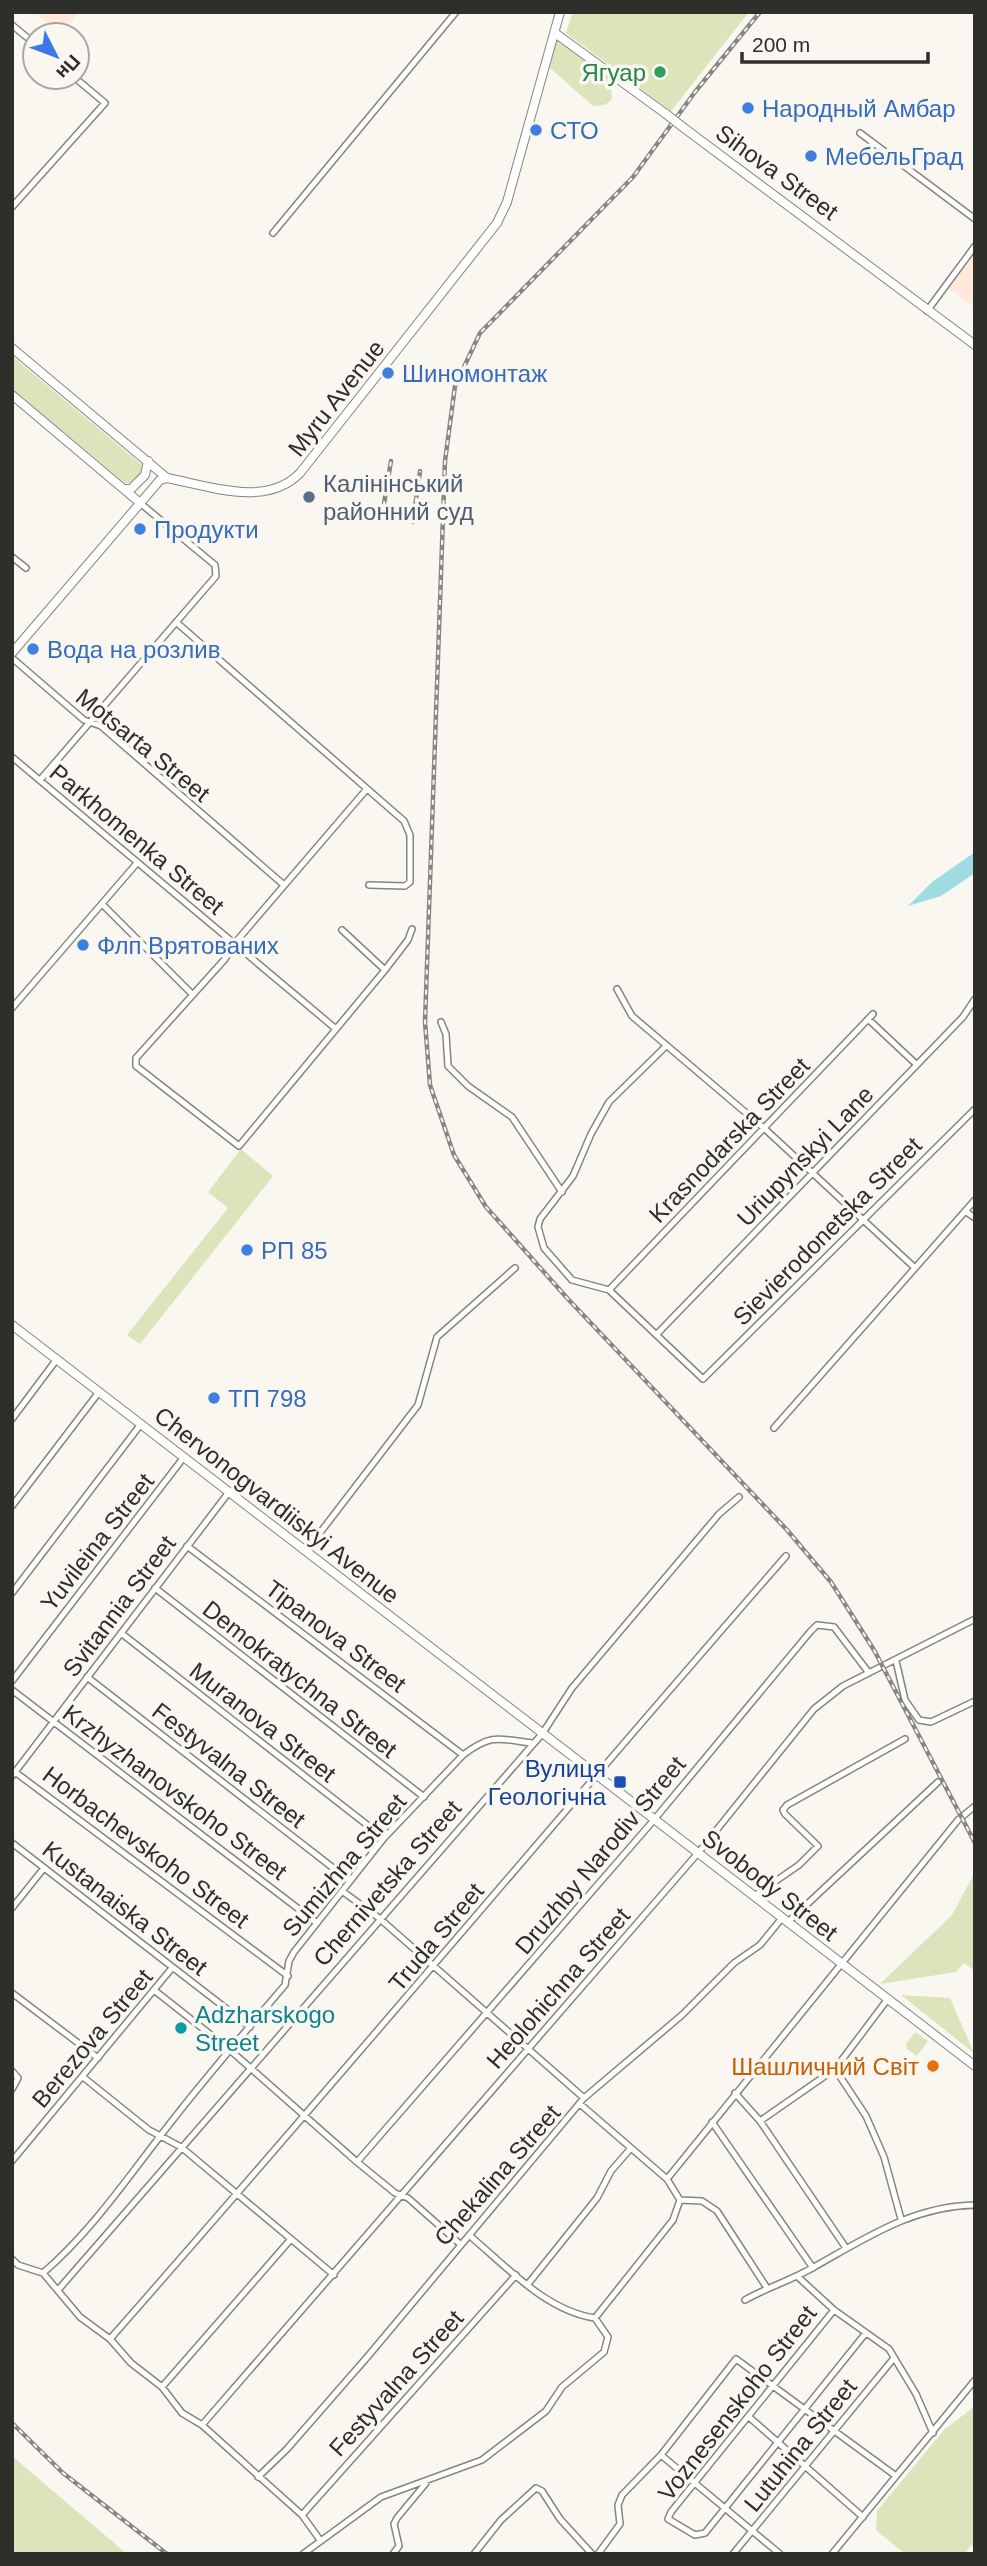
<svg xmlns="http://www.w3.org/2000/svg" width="987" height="2566" viewBox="0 0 987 2566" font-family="Helvetica,sans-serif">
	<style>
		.education { fill: #fee9db }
		.green { fill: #dbe4bb }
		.water { fill: #9edce1 }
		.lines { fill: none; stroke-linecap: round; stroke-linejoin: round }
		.street-casing { stroke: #86847e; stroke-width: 8 }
		.secondary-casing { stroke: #86847e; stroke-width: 10 }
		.street { stroke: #fff; stroke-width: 5 }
		.secondary { stroke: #fff; stroke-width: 8 }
		.rail-casing { stroke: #878681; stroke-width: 4.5 }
		.rail { stroke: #faf7f1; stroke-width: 2; stroke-dasharray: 5; stroke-linecap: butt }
		.secondary-bridge-casing { stroke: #86847e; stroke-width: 10; stroke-linecap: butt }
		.secondary-bridge { stroke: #fff; stroke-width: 8 }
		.leisure-dot { fill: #2e9e5b; stroke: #faf7f1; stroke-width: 2.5 }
		.shop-dot { fill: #3f7fe0; stroke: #faf7f1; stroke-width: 2.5 }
		.service-dot { fill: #5c6f8a; stroke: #faf7f1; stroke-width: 2.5 }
		.transit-dot { fill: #1a4fb4; stroke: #faf7f1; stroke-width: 2.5 }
		.culture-dot { fill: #0f9aa8; stroke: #faf7f1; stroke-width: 2.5 }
		.food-dot { fill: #e8710a; stroke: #faf7f1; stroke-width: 2.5 }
		.labels { text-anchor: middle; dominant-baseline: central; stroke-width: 7; stroke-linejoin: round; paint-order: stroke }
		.leisure-label { font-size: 24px; fill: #27864d; stroke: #faf7f1; text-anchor: end }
		.shop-label { font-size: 24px; fill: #366cbe; stroke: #faf7f1; text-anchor: start }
		.street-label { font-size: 24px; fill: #2e2e2b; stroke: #faf7f1 }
		.service-label { font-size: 24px; fill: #4e5e75; stroke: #faf7f1; text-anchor: start }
		.transit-label { font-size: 24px; fill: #164399; stroke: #faf7f1; text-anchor: end }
		.culture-label { font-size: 24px; fill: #0d838f; stroke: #faf7f1; text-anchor: start }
		.food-label { font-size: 24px; fill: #c56008; stroke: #faf7f1; text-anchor: end }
	</style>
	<rect width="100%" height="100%" fill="#faf7f1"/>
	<path class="education" d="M 35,12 L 79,12 L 61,34 Z
		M 975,246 L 975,308 L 946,286 Z"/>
	<path class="green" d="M 573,12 L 749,12 L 671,111 L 566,33 Z
		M 563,39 C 586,56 612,67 612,99 L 605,105 L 593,106 L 550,68 L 556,41 Z
		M 12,356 L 142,465 L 142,472 L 132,483 L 125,483 L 12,389 Z
		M 241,1149 L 273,1176 L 140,1344 L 127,1335 L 228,1208 L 208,1192 Z
		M 975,1872 L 975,1971 L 964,1963 L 956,1972 L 880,1984 L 952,1915 Z
		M 901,1995 L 950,1998 L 974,2053 Z
		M 915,2032 L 928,2041 L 917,2056 L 907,2049 L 906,2044 Z
		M 975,2406 L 975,2549 L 971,2545 L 965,2554 L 905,2554 L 876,2530 L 877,2511 L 944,2430 Z
		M 12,2456 L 127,2554 L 12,2554 Z"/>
	<path class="water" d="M 975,852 L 975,873 L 941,896 L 908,906 L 932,882 Z"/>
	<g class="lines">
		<defs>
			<path id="street" d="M 12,25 L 35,44
				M 860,133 L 975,219
				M 12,207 L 105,103 L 74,77
				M 273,233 L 456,12
				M 927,311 L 975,246
				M 12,557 L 26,568
				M 176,622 L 404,821 L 410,835 L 410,882 L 405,886 L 369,885
				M 12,658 L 84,720 L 101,726 L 284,885
				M 12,757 L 336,1029
				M 40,780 L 216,576 L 215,565 L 140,503
				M 102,904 L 193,995
				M 342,930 L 385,970 L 239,1146 L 136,1066 L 136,1058 L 225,959 L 234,944 L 366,790
				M 385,970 L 408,940 L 412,929
				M 617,989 L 632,1016 L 765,1129 L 914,1267
				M 12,1008 L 137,863
				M 868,1019 L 916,1064
				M 441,1022 L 446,1034 L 448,1066 L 468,1086 L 512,1117 L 562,1192
				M 666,1046 L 609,1102 L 591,1134 L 573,1176 L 540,1219 L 538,1227 L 544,1248 L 572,1280 L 609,1290 L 703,1379 L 975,1109
				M 965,1211 L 975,1218
				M 609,1290 L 873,1014
				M 657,1334 L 963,1017 L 975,999
				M 12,1419 L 57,1359
				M 774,1428 L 975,1200
				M 12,1506 L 99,1392
				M 187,1546 L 463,1755
				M 306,1551 L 418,1405 L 437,1337 L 515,1268
				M 155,1588 L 424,1797
				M 12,1593 L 141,1424
				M 121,1633 L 384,1838
				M 896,1661 L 905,1700 L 919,1720 L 931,1722 L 975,1701
				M 87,1677 L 350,1881
				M 12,1681 L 184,1457
				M 12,1690 L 317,1923
				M 15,1772 L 288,1976
				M 12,1776 L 229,1492
				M 12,1843 L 250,2027
				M 342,1891 L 379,1918 L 584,2098
				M 754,1896 L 799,1865 L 818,1846 L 785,1814 L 783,1810 L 787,1805 L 905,1739
				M 12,1908 L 44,1868
				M 788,1922 L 938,1782
				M 154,1990 L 230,2050 L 357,2162 L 395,2193 L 408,2198 L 460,2244
				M 12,1993 L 98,2058
				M 835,2069 L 866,2116 L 884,2157 L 901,2219
				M 12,2071 L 18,2078 L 12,2089
				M 83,2077 L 149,2130 L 181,2147 L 334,2275
				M 735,2093 L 760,2121 L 846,2248
				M 580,2104 L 667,2179 L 680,2200 L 702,2201 L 717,2211 L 767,2288
				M 760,2121 L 835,2069 L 887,2000
				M 712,2122 L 813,2268
				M 12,2161 L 172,1968
				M 357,2162 L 653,1821 L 810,1632 L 817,1625 L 834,1627 L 869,1673
				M 667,2179 L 958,1820 L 975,1806
				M 12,2259 L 18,2265 L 43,2273 L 80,2317 L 110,2339 L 131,2363 L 162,2387 L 182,2413 L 202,2425 L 302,2515 L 320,2540
				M 43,2273 C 92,2231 128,2177 168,2126 C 205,2078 245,2032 285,1985 L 289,1961 L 294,1952 L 384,1838 L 463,1755 C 492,1733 498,1739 532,1743
				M 797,2276 L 834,2310 L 889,2349 L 916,2394 L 933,2433
				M 528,2284 L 597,2198 L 611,2171 L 631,2148
				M 58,2290 L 542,1734 L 572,1688 L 719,1514 L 739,1497
				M 745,2300 C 768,2287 792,2280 814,2267 C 866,2238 913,2206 975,2205
				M 834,2310 L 671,2512 L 668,2519 L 695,2535 L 705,2533 L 865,2334
				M 595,2318 L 673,2220 L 680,2200
				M 110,2339 C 338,2080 559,1816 786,1556
				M 162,2387 L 291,2239
				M 749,2417 L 863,2517
				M 202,2425 L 698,1853 L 814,1709 L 843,1686 L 975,1619
				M 661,2455 L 780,2554
				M 258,2477 L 287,2449 L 369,2355 L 584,2098 L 682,2015 L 734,1963 L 760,1945 L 782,1918
				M 302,2515 L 516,2275
				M 303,2554 L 381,2497 L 482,2460 L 546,2411 L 562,2387 L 604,2352 L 608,2337 L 595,2318 C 546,2311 506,2266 470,2236
				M 393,2554 L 399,2546 L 394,2524 L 397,2518 L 426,2483
				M 474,2554 L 501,2520 L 536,2488 L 542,2491 L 560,2519 L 592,2554
				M 598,2554 L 620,2524 L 618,2505 L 622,2495 L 661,2455 L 736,2359 L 896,2476
				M 733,2554 L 894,2358
				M 832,2554 L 975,2380"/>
			<path id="secondary" d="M 555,33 L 666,114
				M 684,128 L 975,345
				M 12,348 L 167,478
				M 12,395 L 139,502
				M 124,489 L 131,489 L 145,475 L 148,461
				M 12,653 L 160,480 L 167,478 C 209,486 266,508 300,473 L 497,223 L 507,202 L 560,12
				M 12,1325 L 975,2066"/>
		</defs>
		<use href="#street" class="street-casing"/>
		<use href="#secondary" class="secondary-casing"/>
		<use href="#street" class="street"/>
		<use href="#secondary" class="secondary"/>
		<defs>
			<path id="rail" d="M 760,12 L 695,92 L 633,177 L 480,333 L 455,386 L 445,461 L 425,1022 L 430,1085 L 454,1155 L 486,1207 L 568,1299 L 787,1530 L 831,1582 L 874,1650 L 975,1843
				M 382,516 L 391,461
				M 413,522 L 420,471
				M 12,2423 L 63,2473 L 167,2554"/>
		</defs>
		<use href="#rail" class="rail-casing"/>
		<use href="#rail" class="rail"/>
		<defs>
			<path id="secondary-bridge" d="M 666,114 L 684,128"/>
		</defs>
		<use href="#secondary-bridge" class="secondary-bridge-casing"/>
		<use href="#secondary-bridge" class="secondary-bridge"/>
	</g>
	<circle class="leisure-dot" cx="660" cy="72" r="7"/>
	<g class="shop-dot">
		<circle cx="748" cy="108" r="7"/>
		<circle cx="536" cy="130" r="7"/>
		<circle cx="811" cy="156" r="7"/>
		<circle cx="388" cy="373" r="7"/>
		<circle cx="140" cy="529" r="7"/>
		<circle cx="33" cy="649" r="7"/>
		<circle cx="83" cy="945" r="7"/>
		<circle cx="247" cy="1250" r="7"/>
		<circle cx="214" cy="1398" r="7"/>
	</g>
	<circle class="service-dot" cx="309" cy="497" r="7"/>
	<rect class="transit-dot" x="613" y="1775" width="14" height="14" rx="3.5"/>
	<circle class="culture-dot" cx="181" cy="2028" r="7"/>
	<circle class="food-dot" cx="933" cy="2066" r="7"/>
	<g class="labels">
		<g class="leisure-label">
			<text x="646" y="72">Ягуар</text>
		</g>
		<g class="shop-label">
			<text x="762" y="108">Народный Амбар</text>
			<text x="550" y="130">СТО</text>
			<text x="825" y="156">МебельГрад</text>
			<text x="402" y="373">Шиномонтаж</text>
			<text x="154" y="529">Продукти</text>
			<text x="47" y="649">Вода на розлив</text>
			<text x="97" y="945">Флп Врятованих</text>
			<text x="261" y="1250">РП 85</text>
			<text x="228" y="1398">ТП 798</text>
		</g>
		<g class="street-label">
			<text transform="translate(777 172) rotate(36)">Sihova Street</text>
			<text transform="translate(336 398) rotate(-52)">Myru Avenue</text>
			<text transform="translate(143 745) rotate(39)">Motsarta Street</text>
			<text transform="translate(137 839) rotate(40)">Parkhomenka Street</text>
			<text transform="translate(729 1140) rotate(-46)">Krasnodarska Street</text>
			<text transform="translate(805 1156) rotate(-46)">Uriupynskyi Lane</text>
			<text transform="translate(827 1231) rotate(-45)">Sievierodonetska Street</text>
			<text transform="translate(277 1505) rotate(38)">Chervonogvardiiskyi Avenue</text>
			<text transform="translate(97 1542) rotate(-52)">Yuvileina Street</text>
			<text transform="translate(119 1606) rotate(-53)">Svitannia Street</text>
			<text transform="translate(336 1636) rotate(37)">Tipanova Street</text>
			<text transform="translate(300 1679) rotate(38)">Demokratychna Street</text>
			<text transform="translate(263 1722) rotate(38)">Muranova Street</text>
			<text transform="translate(229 1765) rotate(38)">Festyvalna Street</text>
			<text transform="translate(175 1792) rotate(37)">Krzhyzhanovskoho Street</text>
			<text transform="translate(146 1847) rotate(37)">Horbachevskoho Street</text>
			<text transform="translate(600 1855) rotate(-50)">Druzhby Narodiv Street</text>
			<text transform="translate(344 1865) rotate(-50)">Sumizhna Street</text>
			<text transform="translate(387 1883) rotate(-49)">Chernivetska Street</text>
			<text transform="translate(770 1885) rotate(38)">Svobody Street</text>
			<text transform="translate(125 1908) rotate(38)">Kustanaiska Street</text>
			<text transform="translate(436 1937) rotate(-50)">Truda Street</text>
			<text transform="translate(558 1988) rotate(-49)">Heolohichna Street</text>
			<text transform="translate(92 2038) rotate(-50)">Berezova Street</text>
			<text transform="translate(497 2175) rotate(-49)">Chekalina Street</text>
			<text transform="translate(396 2383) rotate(-48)">Festyvalna Street</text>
			<text transform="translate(737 2403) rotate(-52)">Voznesenskoho Street</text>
			<text transform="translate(800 2445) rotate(-51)">Lutuhina Street</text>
		</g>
		<g class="service-label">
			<text x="323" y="483">Калінінський<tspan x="323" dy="28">районний суд</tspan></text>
		</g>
		<g class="transit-label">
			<text x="606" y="1768">Вулиця<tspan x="606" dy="28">Геологічна</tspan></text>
		</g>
		<g class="culture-label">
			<text x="195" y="2014">Adzharskogo<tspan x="195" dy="28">Street</tspan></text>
		</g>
		<g class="food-label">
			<text x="919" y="2066">Шашличний Світ</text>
		</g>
	</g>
	<rect width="987" height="2566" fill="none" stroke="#2e2e2b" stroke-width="28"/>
	<g transform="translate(56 56) rotate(132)"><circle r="33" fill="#faf7f1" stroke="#a8a7a2" stroke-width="2"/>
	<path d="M0-5L12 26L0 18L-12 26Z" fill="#3e78e8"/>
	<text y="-10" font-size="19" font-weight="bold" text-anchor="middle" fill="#2e2e2b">Пн</text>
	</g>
	<path d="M742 52v10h186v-10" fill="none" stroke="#2e2e2b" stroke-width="3.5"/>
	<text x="752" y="52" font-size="21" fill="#2e2e2b" stroke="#faf7f1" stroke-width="5" paint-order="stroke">200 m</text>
</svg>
